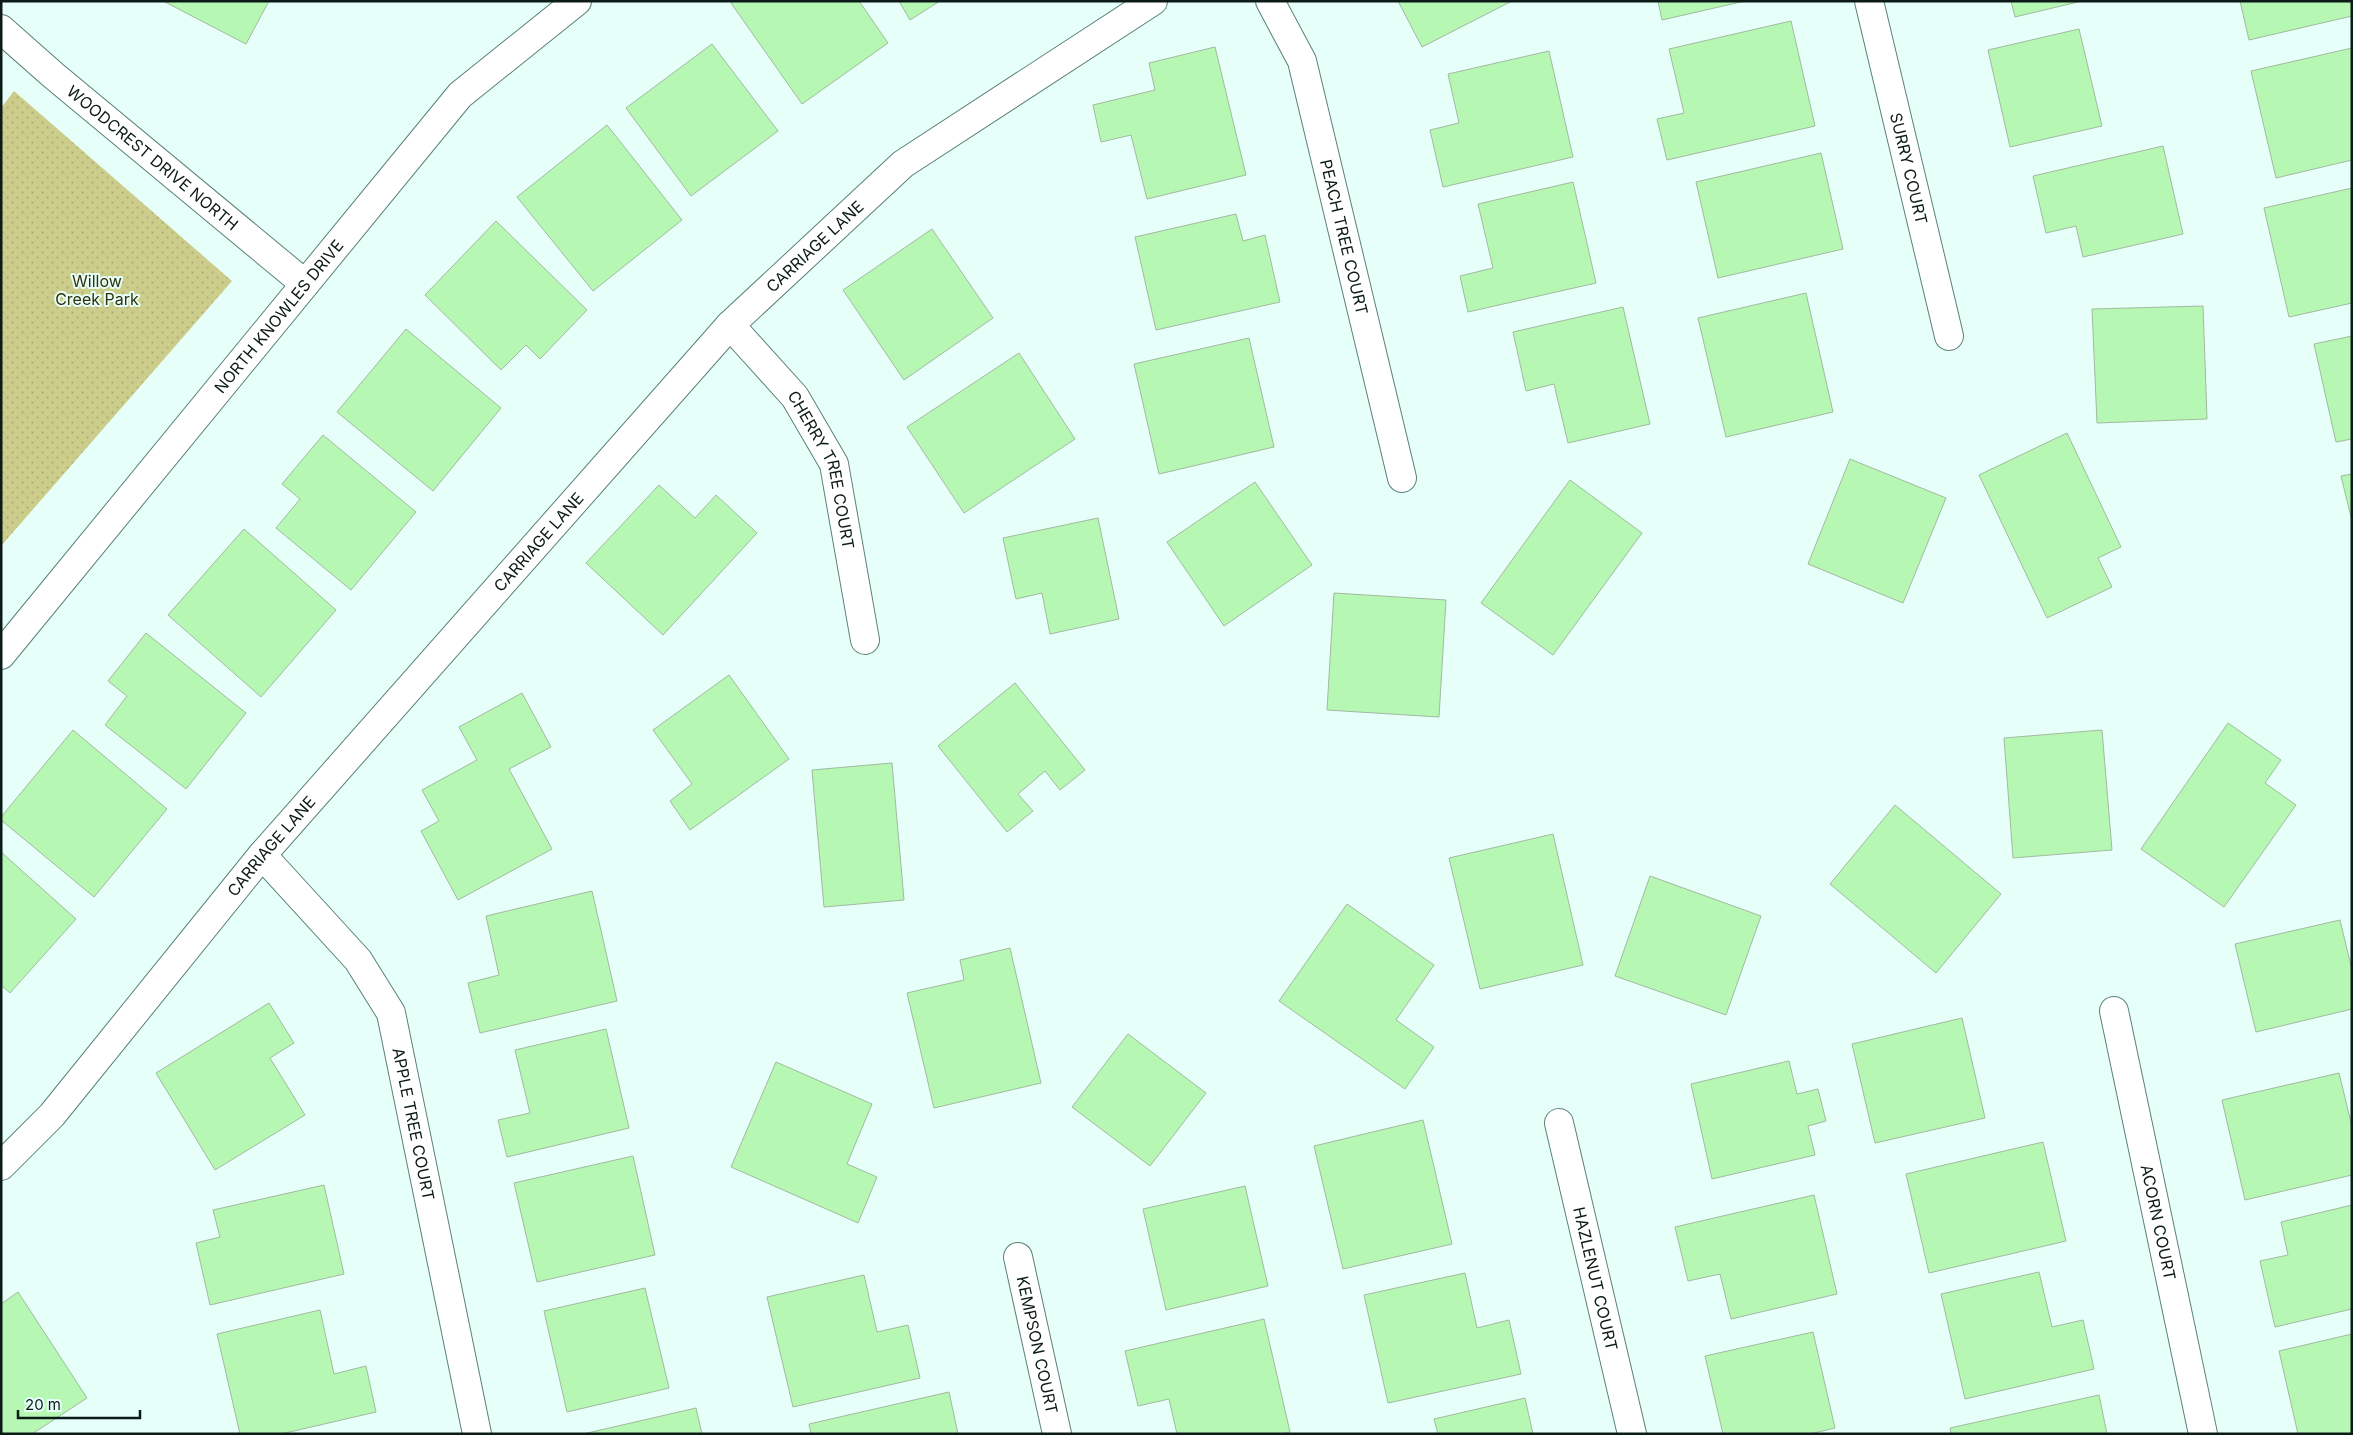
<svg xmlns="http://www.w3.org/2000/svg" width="2353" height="1435" viewBox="0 0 2353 1435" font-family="Inter,sans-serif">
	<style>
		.grass { fill: url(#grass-dots) }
		.building { fill: #b6f7b4; stroke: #a2baa0 }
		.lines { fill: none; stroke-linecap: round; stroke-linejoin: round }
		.minor-casing { stroke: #5a8177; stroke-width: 30 }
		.tertiary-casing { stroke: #5a8177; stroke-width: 30 }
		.minor { stroke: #fff; stroke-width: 28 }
		.tertiary { stroke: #fff; stroke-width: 28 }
		.labels { text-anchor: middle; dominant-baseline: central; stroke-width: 4; stroke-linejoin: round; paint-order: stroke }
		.street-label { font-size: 16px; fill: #0c1b18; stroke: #e6fff8 }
		.park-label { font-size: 16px; fill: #32310b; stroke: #e6fff8 }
	</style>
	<defs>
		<pattern id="grass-dots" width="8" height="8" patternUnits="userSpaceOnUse" patternTransform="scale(1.25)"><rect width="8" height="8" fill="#cccd8b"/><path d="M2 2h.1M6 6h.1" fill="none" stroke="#aeaf77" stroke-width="1.8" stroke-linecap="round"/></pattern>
	</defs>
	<rect width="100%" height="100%" fill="#e6fff8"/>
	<path class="grass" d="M 14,91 L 232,281 L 1,546 L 1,108 Z"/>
	<path class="building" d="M 163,1 L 269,1 L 246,44 Z
		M 734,1 L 859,1 L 888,43 L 802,104 L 731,3 Z
		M 899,1 L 940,1 L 910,20 Z
		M 1398,1 L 1512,1 L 1422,47 Z
		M 1658,1 L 1745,1 L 1662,20 Z
		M 2011,1 L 2082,1 L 2015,17 Z
		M 2240,1 L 2352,1 L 2352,16 L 2249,40 Z
		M 1791,21 L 1815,126 L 1667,160 L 1657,119 L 1684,113 L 1669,49 Z
		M 2079,29 L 2102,126 L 2010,147 L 1988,50 Z
		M 712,44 L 778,131 L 691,196 L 626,108 Z
		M 1215,47 L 1246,175 L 1147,199 L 1131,135 L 1101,142 L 1093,105 L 1155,90 L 1149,63 Z
		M 2352,48 L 2352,160 L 2276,178 L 2251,71 Z
		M 1549,51 L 1573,157 L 1443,187 L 1430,130 L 1459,123 L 1448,74 Z
		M 607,125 L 682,220 L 593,291 L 517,197 Z
		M 2163,146 L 2183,234 L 2083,257 L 2076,226 L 2046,233 L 2033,176 Z
		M 1821,153 L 1843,249 L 1718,278 L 1696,182 Z
		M 1573,182 L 1596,283 L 1468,312 L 1460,276 L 1493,268 L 1478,204 Z
		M 2352,188 L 2352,303 L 2289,317 L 2264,208 Z
		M 1236,214 L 1243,241 L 1265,235 L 1280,302 L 1156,330 L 1135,237 Z
		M 496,221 L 587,310 L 540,359 L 526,345 L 501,370 L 425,295 Z
		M 932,229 L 993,318 L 904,380 L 843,290 Z
		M 1806,293 L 1833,412 L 1726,437 L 1698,318 Z
		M 2203,306 L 2207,419 L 2097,423 L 2092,309 Z
		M 1623,307 L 1650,424 L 1568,443 L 1554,384 L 1526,391 L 1513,332 Z
		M 406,329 L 501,408 L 433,491 L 337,412 Z
		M 2352,336 L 2352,439 L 2336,442 L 2314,344 Z
		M 1249,338 L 1274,447 L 1159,474 L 1134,364 Z
		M 1019,353 L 1075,439 L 964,513 L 907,427 Z
		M 2067,433 L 2121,547 L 2098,558 L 2112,587 L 2047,618 L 1979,475 Z
		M 323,435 L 416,512 L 351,590 L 276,528 L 300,499 L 282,484 Z
		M 1850,459 L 1946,498 L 1903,603 L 1808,564 Z
		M 2352,474 L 2352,521 L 2341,476 Z
		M 1570,480 L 1642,533 L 1553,655 L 1481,603 Z
		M 1255,482 L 1312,565 L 1224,626 L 1167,542 Z
		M 659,485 L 695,518 L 716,495 L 757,533 L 663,635 L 586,563 Z
		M 1098,518 L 1119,619 L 1050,634 L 1042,593 L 1016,599 L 1003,538 Z
		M 244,529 L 336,610 L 261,697 L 168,615 Z
		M 1334,593 L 1446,600 L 1439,717 L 1327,710 Z
		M 146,633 L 246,713 L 186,789 L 105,725 L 127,696 L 108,681 Z
		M 729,675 L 789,759 L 690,830 L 670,801 L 692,784 L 653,730 Z
		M 1015,683 L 1085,770 L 1060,790 L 1045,771 L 1018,794 L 1033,811 L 1007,832 L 938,746 Z
		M 522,693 L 551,747 L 509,769 L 552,849 L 458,900 L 421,831 L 439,821 L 422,790 L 477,760 L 459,727 Z
		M 2228,723 L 2281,760 L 2265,783 L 2296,805 L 2224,907 L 2141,849 Z
		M 73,730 L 167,809 L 94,897 L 1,820 L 1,817 Z
		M 2102,730 L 2112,850 L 2013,858 L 2004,738 Z
		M 892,763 L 904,900 L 824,907 L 812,770 Z
		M 1895,805 L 2001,894 L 1936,973 L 1830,884 Z
		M 1553,834 L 1583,965 L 1480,989 L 1449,858 Z
		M 1,852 L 76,919 L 10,993 L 1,985 Z
		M 1650,876 L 1761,916 L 1726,1015 L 1615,976 Z
		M 592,891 L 617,1001 L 480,1033 L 468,983 L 499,975 L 486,916 Z
		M 1347,904 L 1434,965 L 1396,1020 L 1434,1047 L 1405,1089 L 1279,1001 Z
		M 2340,920 L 2352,970 L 2352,1009 L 2256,1032 L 2235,944 Z
		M 1010,948 L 1041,1083 L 934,1108 L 907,993 L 964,980 L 960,960 Z
		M 269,1003 L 294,1043 L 270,1058 L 305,1115 L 215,1170 L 156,1073 Z
		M 1962,1018 L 1985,1118 L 1875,1143 L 1852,1044 Z
		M 606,1029 L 629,1128 L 507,1157 L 498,1120 L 530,1113 L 515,1050 Z
		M 1128,1034 L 1206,1093 L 1150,1166 L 1072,1107 Z
		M 1789,1061 L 1797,1094 L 1818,1089 L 1826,1121 L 1808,1126 L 1815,1155 L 1712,1179 L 1691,1084 Z
		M 776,1062 L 872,1104 L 847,1164 L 877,1177 L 858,1223 L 731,1167 Z
		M 2339,1073 L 2352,1127 L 2352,1175 L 2245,1200 L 2222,1100 Z
		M 1423,1120 L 1452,1244 L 1343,1269 L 1314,1146 Z
		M 2043,1142 L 2066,1241 L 1929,1273 L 1906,1174 Z
		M 633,1156 L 655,1255 L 537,1282 L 514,1183 Z
		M 324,1185 L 344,1274 L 210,1305 L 196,1243 L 220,1237 L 213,1210 Z
		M 1245,1186 L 1268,1286 L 1166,1310 L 1143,1209 Z
		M 1814,1195 L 1837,1294 L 1731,1319 L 1720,1274 L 1688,1281 L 1675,1227 Z
		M 2352,1205 L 2352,1309 L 2275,1327 L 2260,1261 L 2288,1255 L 2281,1222 Z
		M 2039,1272 L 2052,1327 L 2083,1320 L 2094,1369 L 1965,1399 L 1941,1294 Z
		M 1465,1273 L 1477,1328 L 1509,1320 L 1521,1374 L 1388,1403 L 1364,1295 Z
		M 864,1275 L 877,1332 L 908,1325 L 920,1378 L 793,1407 L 767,1297 Z
		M 645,1288 L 669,1388 L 567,1412 L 544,1311 Z
		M 18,1292 L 87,1398 L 32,1434 L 1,1434 L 1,1304 Z
		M 320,1310 L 334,1374 L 366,1366 L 376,1412 L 281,1434 L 240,1434 L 217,1334 Z
		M 1264,1319 L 1290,1432 L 1281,1434 L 1177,1434 L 1169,1399 L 1138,1406 L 1125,1351 Z
		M 1813,1332 L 1835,1428 L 1810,1434 L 1723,1434 L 1705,1356 Z
		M 2352,1334 L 2352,1434 L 2298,1434 L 2279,1351 Z
		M 949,1392 L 958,1434 L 811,1434 L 809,1424 Z
		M 2099,1395 L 2107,1434 L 1951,1434 L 1950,1428 Z
		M 1525,1398 L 1533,1434 L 1438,1434 L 1434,1419 Z
		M 696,1408 L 702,1434 L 583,1434 Z"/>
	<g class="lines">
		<defs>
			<g id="minor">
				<path id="s1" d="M 1270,1 L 1302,61 L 1402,478"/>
				<path id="s2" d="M 1869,1 L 1949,336"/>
				<path id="s3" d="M 1,29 L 53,75 L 305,284"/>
				<path id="s4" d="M 730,325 L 795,397 L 834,464 L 865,640"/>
				<path id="s5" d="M 262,855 L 358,960 L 391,1013 L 477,1434"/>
				<path id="s6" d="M 2114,1011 L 2203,1434"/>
				<path id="s7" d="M 1559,1123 L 1632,1434"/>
				<path id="s8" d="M 1,1166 L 52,1115 L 262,855 L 730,325 L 903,164 L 1153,1"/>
				<path id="s9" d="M 1018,1257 L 1057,1434"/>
			</g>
			<g id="tertiary">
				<path id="s10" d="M 1,655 L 460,95 L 577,1"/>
			</g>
		</defs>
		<use href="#minor" class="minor-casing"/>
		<use href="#tertiary" class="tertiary-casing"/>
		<use href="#minor" class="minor"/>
		<use href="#tertiary" class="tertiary"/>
	</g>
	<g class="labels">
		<g class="street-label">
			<text stroke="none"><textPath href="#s3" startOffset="199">WOODCREST DRIVE NORTH</textPath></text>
			<text stroke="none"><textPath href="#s2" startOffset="172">SURRY COURT</textPath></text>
			<text stroke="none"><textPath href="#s1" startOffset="249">PEACH TREE COURT</textPath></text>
			<text stroke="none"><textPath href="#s8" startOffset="1229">CARRIAGE LANE</textPath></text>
			<text stroke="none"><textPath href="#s10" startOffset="438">NORTH KNOWLES DRIVE</textPath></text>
			<text stroke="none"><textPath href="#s4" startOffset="176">CHERRY TREE COURT</textPath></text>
			<text stroke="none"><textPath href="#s8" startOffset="824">CARRIAGE LANE</textPath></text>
			<text stroke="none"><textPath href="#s8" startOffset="419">CARRIAGE LANE</textPath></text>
			<text stroke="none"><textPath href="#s5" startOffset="318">APPLE TREE COURT</textPath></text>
			<text stroke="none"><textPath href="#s6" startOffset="216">ACORN COURT</textPath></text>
			<text stroke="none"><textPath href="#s7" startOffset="160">HAZLENUT COURT</textPath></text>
			<text stroke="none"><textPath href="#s9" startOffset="90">KEMPSON COURT</textPath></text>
		</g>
		<g class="park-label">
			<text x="97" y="281">Willow<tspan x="97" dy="18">Creek Park</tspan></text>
		</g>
	</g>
	<rect width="2353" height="1435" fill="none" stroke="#0c1b18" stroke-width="5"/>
	<path d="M18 1410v8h122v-8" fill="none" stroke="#0c1b18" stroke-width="2.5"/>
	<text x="25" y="1410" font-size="15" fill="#0c1b18" stroke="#e6fff8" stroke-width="4" paint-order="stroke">20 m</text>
</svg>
